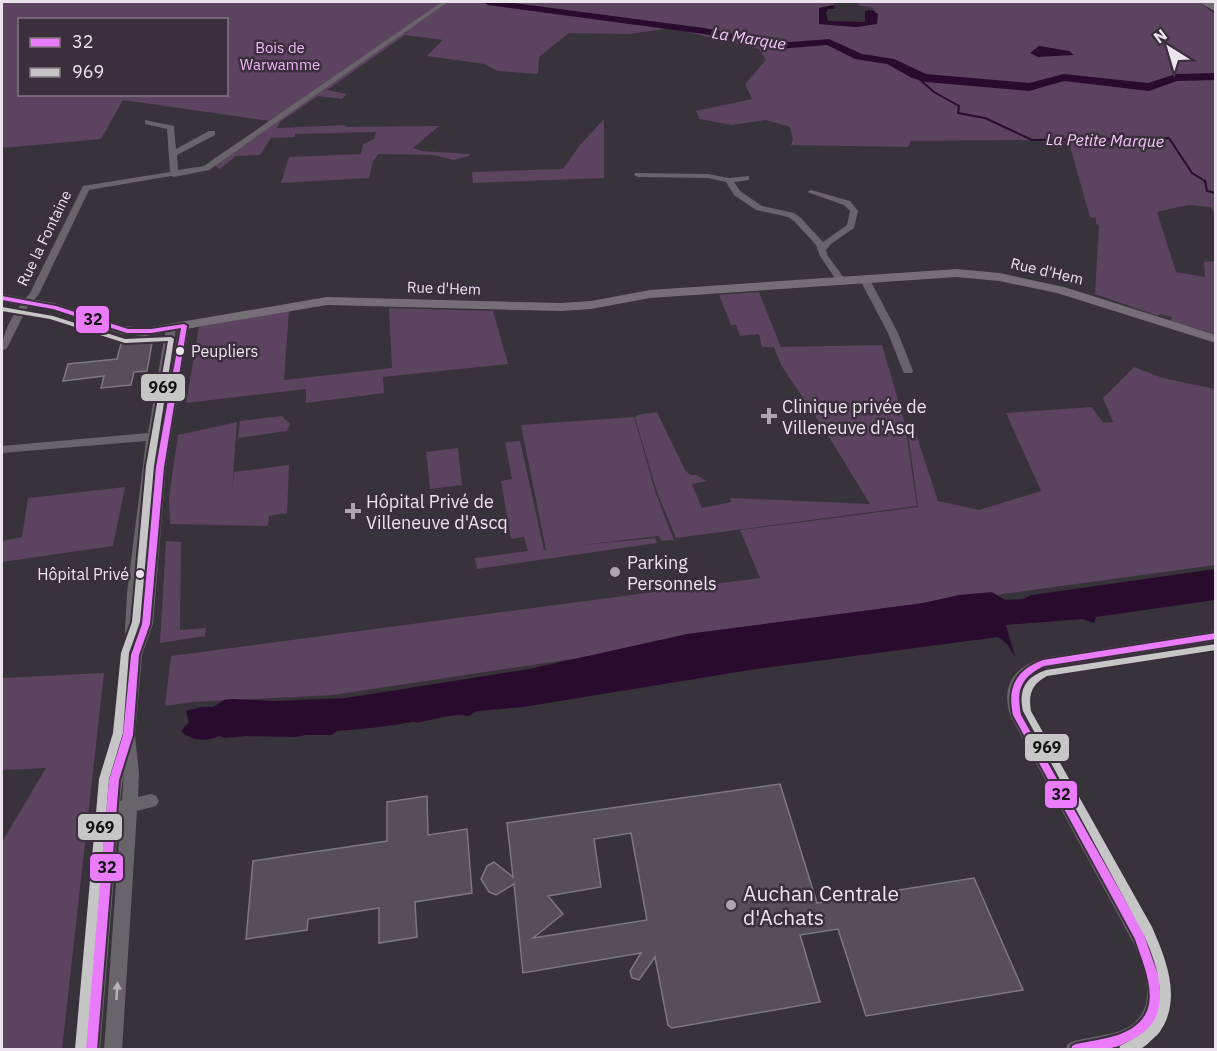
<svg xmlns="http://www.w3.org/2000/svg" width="1217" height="1051" viewBox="0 0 1217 1051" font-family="'IBM Plex Sans',sans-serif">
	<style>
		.green { fill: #5c4360; fill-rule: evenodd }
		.water { fill: #290c2d }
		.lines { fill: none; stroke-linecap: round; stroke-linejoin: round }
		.stream { stroke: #290c2d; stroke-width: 2 }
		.river { fill: #290c2d; fill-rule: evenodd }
		.building { fill: #574e59; stroke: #7d777f; stroke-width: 1.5; fill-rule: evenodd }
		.street { fill: #69646a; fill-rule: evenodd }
		.secondary { fill: #756e77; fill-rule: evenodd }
		.highway { fill: #716972; fill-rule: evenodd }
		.bus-1-casing { stroke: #3b2e3d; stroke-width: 4 }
		.bus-2-casing { stroke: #3b2e3d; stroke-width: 4 }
		.bus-1 { fill: #ea7bfa; fill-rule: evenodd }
		.bus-2 { fill: #c6c6c6; fill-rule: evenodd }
		.oneway { fill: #b8b1b9 }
		.bus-dot { fill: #ece4ed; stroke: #3b2e3d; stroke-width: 2 }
		.poi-dot { fill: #ada6ae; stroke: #3b2e3d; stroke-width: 2 }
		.labels { text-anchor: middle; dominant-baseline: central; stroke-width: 5; stroke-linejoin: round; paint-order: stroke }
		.far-park-label { font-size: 15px; fill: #f1b8f8; stroke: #3b2e3d }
		.far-street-label { font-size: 15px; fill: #ece4ed; stroke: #3b2e3d }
		.far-water-label { font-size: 16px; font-style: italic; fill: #f7c9fd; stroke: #3b2e3d }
		.bus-label { font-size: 16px; fill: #ece4ed; stroke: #3b2e3d; text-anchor: start }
		.poi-label { font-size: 18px; fill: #ece4ed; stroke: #3b2e3d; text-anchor: start }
		.near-poi-label { font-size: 21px; fill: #ece4ed; stroke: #3b2e3d; text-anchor: start }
		.line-badge { stroke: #3b2e3d; stroke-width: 2 }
		.pale-badge-label { font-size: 16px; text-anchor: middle; font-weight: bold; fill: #111 }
	</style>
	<rect width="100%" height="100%" fill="#38323a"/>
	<path class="green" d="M 2,2 L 834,2 L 834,5 L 819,8 L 819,24 L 856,27 L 877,24 L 875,10 L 872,10 L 874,8 L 857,5 L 860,2 L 1199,2 L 1215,14 L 1215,215 L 1211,207 L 1188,205 L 1157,212 L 1176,272 L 1205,277 L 1204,262 L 1215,261 L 1215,334 L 1170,321 L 1172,317 L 1160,314 L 1158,316 L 1095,294 L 1099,225 L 1096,224 L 1096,218 L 1090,217 L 1069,143 L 1021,140 L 911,141 L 908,147 L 791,145 L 793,139 L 790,127 L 766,120 L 732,125 L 699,119 L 696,111 L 752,99 L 745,84 L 766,60 L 759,49 L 671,28 L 629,34 L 569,33 L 539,57 L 538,74 L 498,71 L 484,64 L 427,56 L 443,40 L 405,35 L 327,90 L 347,94 L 342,99 L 318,96 L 280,122 L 277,128 L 344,125 L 347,127 L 439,126 L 413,148 L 422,151 L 470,154 L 469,156 L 454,160 L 433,155 L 379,154 L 373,161 L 369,178 L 281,183 L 289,157 L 361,154 L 363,144 L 374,139 L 376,132 L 295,134 L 295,137 L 271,138 L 260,155 L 236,156 L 220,169 L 209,162 L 270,121 L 123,100 L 101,139 L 2,148 ZM 20,20 L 226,20 L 226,94 L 20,94 Z
		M 604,119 L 604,178 L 473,183 L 472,172 L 563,169 L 580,145 Z
		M 759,292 L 781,347 L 882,345 L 905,424 L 917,506 L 676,538 L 657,492 L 635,418 L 637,415 L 657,412 L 685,470 L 690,475 L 696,475 L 707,481 L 692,484 L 702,508 L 731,502 L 730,498 L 870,504 L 824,429 L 781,365 L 774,347 L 762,347 L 759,334 L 740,336 L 736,325 L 731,325 L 719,295 Z
		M 389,308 L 493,311 L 508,364 L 383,377 L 384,393 L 306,403 L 306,389 L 186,403 L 199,327 L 289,310 L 284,380 L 392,368 Z
		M 1134,367 L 1163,378 L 1215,389 L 1215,565 L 1010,593 L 333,695 L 193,702 L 165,706 L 171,656 L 760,578 L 740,530 L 918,507 L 907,426 L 916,434 L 938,501 L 979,510 L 1041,491 L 1006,413 L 1092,407 L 1103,423 L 1113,422 L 1103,398 Z
		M 282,416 L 290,424 L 287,431 L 238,438 L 240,421 Z
		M 634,417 L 656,494 L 674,540 L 662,541 L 658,536 L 582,545 L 655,538 L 657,543 L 477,569 L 475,558 L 528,551 L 524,537 L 511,539 L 501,481 L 512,479 L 505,442 L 520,441 L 544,550 L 546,550 L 521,425 Z
		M 237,422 L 232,489 L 234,472 L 289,465 L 287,513 L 269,516 L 268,526 L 170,524 L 169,497 L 178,435 Z
		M 458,448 L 462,485 L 430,489 L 426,452 Z
		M 125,487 L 113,546 L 2,562 L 2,541 L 22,537 L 28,498 Z
		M 166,541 L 181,542 L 180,630 L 206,628 L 205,636 L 160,643 Z
		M 104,673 L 62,1049 L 2,1049 L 2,842 L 46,768 L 2,770 L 2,678 Z"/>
	<path class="water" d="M 834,5 L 835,9 L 828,9 L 826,13 L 828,21 L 863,22 L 865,21 L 865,11 L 872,10 L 878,14 L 877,24 L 856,27 L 819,24 L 819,8 Z
		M 1039,46 L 1069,51 L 1074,55 L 1038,57 L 1030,53 Z
		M 1215,569 L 1215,600 L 1096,617 L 1094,623 L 1082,619 L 1006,625 L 1015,657 L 1007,644 L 998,637 L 749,670 L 524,707 L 477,711 L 469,716 C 453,712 435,720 420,722 C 417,723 413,721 411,722 C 387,727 361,729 337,731 L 332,735 L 306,735 L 296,737 L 246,736 L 225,738 L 219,736 C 207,742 190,741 181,731 L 189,722 L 186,711 L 202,707 L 213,707 L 224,700 L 232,699 L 274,701 L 346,698 L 529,669 L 687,634 L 923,603 L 959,595 L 992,592 L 1005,600 L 1023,599 L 1032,595 Z"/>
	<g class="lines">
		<path class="stream" d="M 916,76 L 934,92 L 959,106 L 958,113 L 985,118 L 1032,140 L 1169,138 L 1192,173 L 1205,181 L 1207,191 L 1216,193"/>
		<path class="river" d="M 483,2 L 507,2 L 704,28 L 778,43 L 829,39 L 862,54 L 894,59 L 926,74 L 1029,83 L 1064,74 L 1148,83 L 1176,74 L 1216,73 L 1216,80 L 1177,81 L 1149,91 L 1064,81 L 1029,91 L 926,82 L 912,78 L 887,64 L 855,59 L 827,45 L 778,49 L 704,34 L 488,5 Z"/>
	</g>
	<path class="building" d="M 153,337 L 147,371 L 134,372 L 131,385 L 101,388 L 104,376 L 63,381 L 68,364 L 117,359 L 122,340 Z
		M 780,784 L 817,903 L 974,878 L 1023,990 L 866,1016 L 838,929 L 800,935 L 820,1002 L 672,1028 L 668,1025 L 655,957 L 639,980 L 632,978 L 630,971 L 641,953 L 523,973 L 514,884 L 496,895 L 489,892 L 481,879 L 487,866 L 494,862 L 513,877 L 507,823 ZM 631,833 L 647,920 L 533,938 L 563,914 L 548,896 L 601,887 L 594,839 Z
		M 427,796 L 428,835 L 467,829 L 472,893 L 415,902 L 417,937 L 379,943 L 379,908 L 308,919 L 307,930 L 246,939 L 253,861 L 387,841 L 387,802 Z"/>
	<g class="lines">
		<path class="street" d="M 442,2 L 448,2 L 209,170 L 174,177 L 171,176 L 89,190 L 39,294 L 27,308 L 7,348 L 2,351 C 2,330 16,309 30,293 L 83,186 L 170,172 L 167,129 L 145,124 L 145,120 L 174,126 L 176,149 L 209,131 L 215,131 L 215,135 L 177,155 L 178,170 L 204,166 Z
			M 635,173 L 708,174 L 729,178 L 749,176 L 749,180 L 734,182 L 740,191 L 762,206 L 794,213 L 800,217 L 823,242 L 847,225 L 850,211 L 844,205 L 807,192 L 811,190 L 850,201 L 858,211 L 854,228 L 831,244 L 826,250 L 828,256 L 847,282 L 842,285 L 839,284 L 820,256 L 816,245 L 794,221 L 788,217 L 756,210 L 734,195 L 726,182 L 708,178 L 638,177 L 634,175 Z
			M 865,277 L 870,280 L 898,333 L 913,371 L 912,373 L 904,373 L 903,371 L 888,333 L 860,280 Z
			M 184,323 L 189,326 L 166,467 L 153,624 L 142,655 L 135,736 L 139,773 L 138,797 L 151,794 L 156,796 L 159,801 L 156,806 L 137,811 L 122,1050 L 104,1050 L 121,814 L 119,815 L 100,1050 L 82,1050 L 102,810 L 106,780 L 121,735 L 128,655 L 125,630 L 127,593 L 146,441 L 2,453 L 2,446 L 148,433 L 166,328 L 171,325 L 176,328 L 159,433 L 160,433 L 179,326 ZM 159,439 L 154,467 L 138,627 L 143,555 L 157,442 ZM 124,771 L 122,800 L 120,801 Z
			M 1216,631 L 1216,641 L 1044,668 C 1023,676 1018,693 1024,714 L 1145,930 C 1165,973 1182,1032 1121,1049 C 1104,1051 1082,1050 1065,1050 L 1068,1044 L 1074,1041 C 1089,1037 1105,1036 1120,1031 C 1161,1015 1147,972 1133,942 L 1010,715 C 1001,685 1014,667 1043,658 Z"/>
		<path class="secondary" d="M 957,269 L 999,273 L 1064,287 L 1216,335 L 1216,343 L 1057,293 L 999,281 L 957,277 L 650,298 L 591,309 L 561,311 L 327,305 L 145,336 L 122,334 L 51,310 L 2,302 L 2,294 L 54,303 L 124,326 L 145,328 L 327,297 L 561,303 L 591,301 L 650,290 Z"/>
		<path class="highway" d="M 1199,2 L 1210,2 L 1216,4 L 1216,12 Z"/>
		<defs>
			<path id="bus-1" d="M 2,296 L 56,306 L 128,329 L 151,329 L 184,324 L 187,326 L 164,467 L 150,624 L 139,655 L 133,735 L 119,780 L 97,1050 L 85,1050 L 109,780 L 123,735 L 131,655 L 142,624 L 156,467 L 181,328 L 151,333 L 127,333 L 53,309 L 2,300 Z
				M 1216,633 L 1216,639 L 1044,666 C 1021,677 1016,690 1021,715 L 1143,932 L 1159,978 L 1161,1007 L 1153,1024 L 1144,1034 L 1119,1046 L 1103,1050 L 1071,1050 L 1072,1046 L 1076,1044 C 1090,1041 1105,1039 1118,1035 C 1168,1017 1147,975 1135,939 L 1013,715 C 1007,687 1016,670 1043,660 Z"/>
			<path id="bus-2" d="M 2,307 L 53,316 L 125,339 L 171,337 L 174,339 L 154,466 L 140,622 L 129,653 L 123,733 L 109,779 L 86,1050 L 75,1049 L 99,779 L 113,733 L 121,653 L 132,622 L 146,466 L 168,341 L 125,343 L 50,319 L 2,311 Z
				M 1216,644 L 1216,650 L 1047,676 C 1032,684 1028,694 1031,711 L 1152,927 C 1165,957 1180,993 1164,1025 C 1161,1029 1160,1033 1156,1036 C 1150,1041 1145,1048 1137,1050 C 1132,1051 1124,1050 1119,1050 L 1120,1046 C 1131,1040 1143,1035 1151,1025 C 1170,1000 1155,960 1144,935 L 1023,711 C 1018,689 1026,677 1046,670 Z"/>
		</defs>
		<use href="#bus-1" class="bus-1-casing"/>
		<use href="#bus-2" class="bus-2-casing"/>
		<use href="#bus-1" class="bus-1"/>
		<use href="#bus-2" class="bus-2"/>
	</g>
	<defs><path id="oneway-solid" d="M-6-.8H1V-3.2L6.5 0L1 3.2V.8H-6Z" transform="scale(1.5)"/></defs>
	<use class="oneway" href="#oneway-solid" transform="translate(117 991) rotate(-86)"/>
	<g class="bus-dot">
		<circle cx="180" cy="351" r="5"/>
		<circle cx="140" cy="574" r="5"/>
	</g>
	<g class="poi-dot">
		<path d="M766 407h6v6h6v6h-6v6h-6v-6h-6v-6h6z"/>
		<path d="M350 502h6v6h6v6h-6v6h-6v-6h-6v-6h6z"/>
		<circle cx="615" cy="572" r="6"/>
		<circle cx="731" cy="905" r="6"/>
	</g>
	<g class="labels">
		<g class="far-park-label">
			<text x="280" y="47">Bois de<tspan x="280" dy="17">Warwamme</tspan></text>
		</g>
		<g class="far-street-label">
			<text transform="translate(44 238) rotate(-64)">Rue la Fontaine</text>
			<text transform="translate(1047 271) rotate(13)">Rue d'Hem</text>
			<text transform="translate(444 288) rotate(2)">Rue d'Hem</text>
		</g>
		<g class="far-water-label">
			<text transform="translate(749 38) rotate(9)">La Marque</text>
			<text transform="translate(1105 140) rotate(1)">La Petite Marque</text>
		</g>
		<g class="bus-label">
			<text x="191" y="351">Peupliers</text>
			<text x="129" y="574" text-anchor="end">Hôpital Privé</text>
		</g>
		<g class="poi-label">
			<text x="782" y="406">Clinique privée de<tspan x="782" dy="21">Villeneuve d'Asq</tspan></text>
			<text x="366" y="501">Hôpital Privé de<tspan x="366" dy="21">Villeneuve d'Ascq</tspan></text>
			<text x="627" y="562">Parking<tspan x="627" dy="21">Personnels</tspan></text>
		</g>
		<g class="near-poi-label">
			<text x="743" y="893">Auchan Centrale<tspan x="743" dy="24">d'Achats</tspan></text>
		</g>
	</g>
	<g class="line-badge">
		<rect x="75" y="305" width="35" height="29" rx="6" fill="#ea7bfa"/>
		<rect x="140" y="373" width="46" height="29" rx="6" fill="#c6c6c6"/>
		<rect x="1024" y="733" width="46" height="29" rx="6" fill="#c6c6c6"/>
		<rect x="1044" y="780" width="34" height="29" rx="6" fill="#ea7bfa"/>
		<rect x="77" y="813" width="46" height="28" rx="6" fill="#c6c6c6"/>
		<rect x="89" y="853" width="35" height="29" rx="6" fill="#ea7bfa"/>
	</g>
	<g class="pale-badge-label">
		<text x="93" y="325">32</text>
		<text x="163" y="393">969</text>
		<text x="1047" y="753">969</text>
		<text x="1061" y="800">32</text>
		<text x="100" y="833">969</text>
		<text x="107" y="873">32</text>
	</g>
	<rect width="1217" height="1051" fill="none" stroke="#ece4ed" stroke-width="6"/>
	<rect x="18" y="18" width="210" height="78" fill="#3b2e3d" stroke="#827783" stroke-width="1.5"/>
	<rect x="30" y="38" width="30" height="9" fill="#ea7bfa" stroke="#827783" stroke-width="1.5"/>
	<text x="72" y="48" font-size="18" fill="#ece4ed">32</text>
	<rect x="30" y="68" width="30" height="9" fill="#c6c6c6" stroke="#827783" stroke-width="1.5"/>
	<text x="72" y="78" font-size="18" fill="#ece4ed">969</text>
	<g transform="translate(1169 48) rotate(323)" stroke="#3b2e3d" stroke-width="4.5" paint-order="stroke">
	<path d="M0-4.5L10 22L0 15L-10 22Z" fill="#ece4ed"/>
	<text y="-9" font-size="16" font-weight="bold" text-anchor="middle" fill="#ece4ed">N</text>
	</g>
</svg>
